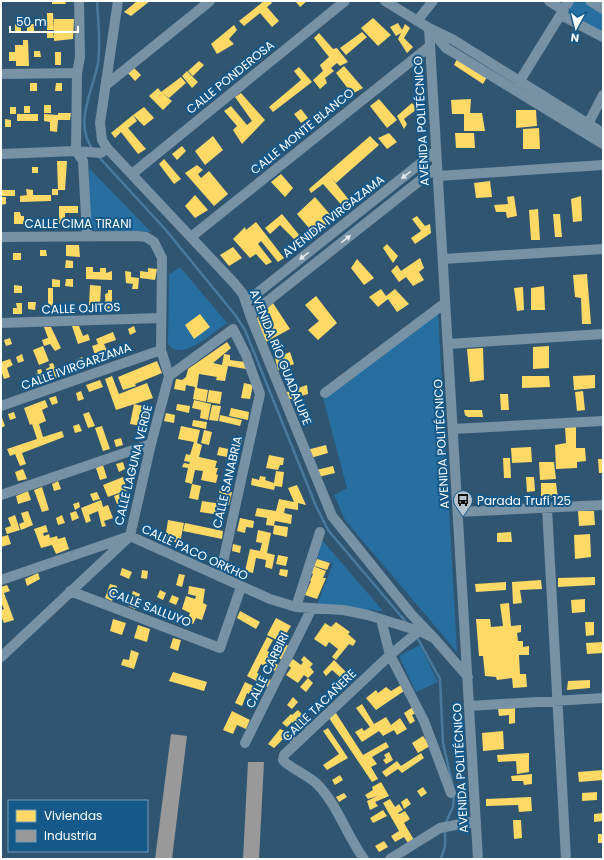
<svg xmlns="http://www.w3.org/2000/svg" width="604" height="860" viewBox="0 0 604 860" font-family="Poppins,sans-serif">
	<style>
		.green { fill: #266fa0 }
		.homes { fill: #ffd966 }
		.industry { fill: #999 }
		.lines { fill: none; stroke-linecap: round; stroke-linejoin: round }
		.stream { stroke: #497a9e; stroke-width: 2.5 }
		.minor { stroke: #7791a5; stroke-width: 10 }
		.oneway { fill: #e4e9ed }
		.labels { text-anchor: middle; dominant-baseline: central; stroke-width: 4; stroke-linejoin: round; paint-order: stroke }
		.street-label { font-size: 12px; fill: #fff; stroke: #15598b }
		.poi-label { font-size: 12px; fill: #fff; stroke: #15598b; text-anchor: start }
	</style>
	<rect width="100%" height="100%" fill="#305570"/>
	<path class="green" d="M 573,1 L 581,1 L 603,14 L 603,33 L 566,13 Z
		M 89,168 L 151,232 L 90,230 Z
		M 180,267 L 227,323 C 213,332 182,363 168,344 L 169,275 Z
		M 438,312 L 457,652 L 345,520 L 334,495 L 347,488 L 323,398 Z
		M 322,540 L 383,611 L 317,605 L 333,563 L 317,559 Z
		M 420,645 L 438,682 L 416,692 L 399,656 Z"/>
	<path class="homes" d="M 52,1 L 65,1 L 66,4 L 52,4 Z
		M 137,1 L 150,1 L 131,16 L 124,12 Z
		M 264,1 L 270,1 L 272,3 L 267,7 L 279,21 L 272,27 L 260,13 L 244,26 L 239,21 Z
		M 295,1 L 307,1 L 300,7 Z
		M 47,13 L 53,13 L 54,30 L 47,30 Z
		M 373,18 L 391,35 L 378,46 L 361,28 Z
		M 54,19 L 74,19 L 73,39 L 54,41 Z
		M 398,23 L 402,30 L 405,24 L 410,28 L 404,38 L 413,47 L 407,53 L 398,39 L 401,33 L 396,36 L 390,27 Z
		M 15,24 L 21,24 L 21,31 L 15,31 Z
		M 27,24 L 34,24 L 34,31 L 27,31 Z
		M 234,25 L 237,30 L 229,39 L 234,44 L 217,54 L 211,44 Z
		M 47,31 L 53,31 L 54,38 L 47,38 Z
		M 362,32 L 367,37 L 346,55 L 340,48 Z
		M 319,33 L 333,49 L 337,48 L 348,62 L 340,66 L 337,63 L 331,68 L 334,71 L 325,78 L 327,83 L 320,89 L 313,80 L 323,71 L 320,65 L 329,57 L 314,38 Z
		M 23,40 L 28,40 L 29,66 L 16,66 L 16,61 L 9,61 L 9,52 L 15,52 L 15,45 L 23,45 Z
		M 34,51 L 40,51 L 41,57 L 34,57 Z
		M 55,52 L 61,52 L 61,65 L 55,65 Z
		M 457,59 L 487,77 L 483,84 L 454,65 Z
		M 199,61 L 204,65 L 193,76 L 188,71 Z
		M 344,66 L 363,88 L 352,94 L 336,73 Z
		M 133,67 L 141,75 L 135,81 L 127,72 Z
		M 299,67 L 312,82 L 273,112 L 269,107 L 301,80 L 294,71 Z
		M 187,71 L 198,82 L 192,88 L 182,76 Z
		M 181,77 L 186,83 L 169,98 L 162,93 L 172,101 L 163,110 L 149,96 L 158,88 L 161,92 Z
		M 30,83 L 37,83 L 37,91 L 30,91 Z
		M 56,83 L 62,83 L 62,91 L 55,91 Z
		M 241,93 L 265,120 L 242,144 L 233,130 L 237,126 L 224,111 L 231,106 L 247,125 L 252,121 L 235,97 Z
		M 379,99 L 397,120 L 387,128 L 370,106 Z
		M 471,99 L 470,113 L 482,113 L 485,131 L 464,131 L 464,114 L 452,114 L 451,100 Z
		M 412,103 L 417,109 L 404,119 L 407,124 L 404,129 L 397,116 Z
		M 44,105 L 51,105 L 51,113 L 44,113 Z
		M 24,106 L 30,106 L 30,113 L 24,113 Z
		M 10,107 L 16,107 L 16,114 L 10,114 Z
		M 144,107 L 154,118 L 144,126 L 133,115 Z
		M 301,109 L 308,118 L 301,123 L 294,114 Z
		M 516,110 L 536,110 L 537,126 L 516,128 Z
		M 58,113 L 71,113 L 70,120 L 58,120 L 57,132 L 50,131 L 50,122 L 44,121 L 44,114 L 58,115 Z
		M 17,114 L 38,114 L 38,121 L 17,121 Z
		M 133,115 L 137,121 L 128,128 L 146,149 L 138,154 L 121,132 L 115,138 L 111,133 Z
		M 5,119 L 11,120 L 11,127 L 5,127 Z
		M 539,128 L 540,149 L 523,149 L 523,129 Z
		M 389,133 L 397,142 L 387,149 L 378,138 Z
		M 455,133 L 474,133 L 475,148 L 456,148 Z
		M 213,136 L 223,150 L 205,165 L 195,151 Z
		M 370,136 L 379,145 L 336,183 L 330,176 L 353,205 L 346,210 L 323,184 L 311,193 L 309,189 Z
		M 182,146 L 186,151 L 177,160 L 172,154 Z
		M 164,159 L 181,179 L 174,184 L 159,164 Z
		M 57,161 L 67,161 L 65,190 L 58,190 Z
		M 197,165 L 203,170 L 198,174 L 201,178 L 209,171 L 228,194 L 214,206 L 185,173 Z
		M 32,167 L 38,167 L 38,173 L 32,173 Z
		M 281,174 L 293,188 L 285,197 L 271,182 Z
		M 490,181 L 492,197 L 476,198 L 474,183 Z
		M 26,189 L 33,190 L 33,195 L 51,195 L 51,201 L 20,202 L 20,196 L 27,195 Z
		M 52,189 L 58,189 L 58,195 L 52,195 Z
		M 1,190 L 15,190 L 15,196 L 1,196 Z
		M 195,195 L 208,210 L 195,218 L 185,206 Z
		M 514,196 L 517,216 L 507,218 L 506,212 L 496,212 L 494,205 L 508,204 L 507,197 Z
		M 581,196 L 582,221 L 573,222 L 571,199 Z
		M 1,197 L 6,197 L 6,204 L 1,205 Z
		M 315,197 L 334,219 L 314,234 L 297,214 Z
		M 59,206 L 78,206 L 78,213 L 65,213 L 65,224 L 59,224 Z
		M 538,209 L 540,240 L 531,240 L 529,210 Z
		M 14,212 L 20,212 L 21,216 L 24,216 L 24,224 L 14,224 Z
		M 282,214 L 300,236 L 294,239 L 280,225 L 270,234 L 265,228 Z
		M 553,214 L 560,214 L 562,237 L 555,237 Z
		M 417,216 L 425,226 L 430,224 L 431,233 L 415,244 L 411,238 L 421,231 L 412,219 Z
		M 256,222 L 284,258 L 278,262 L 261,241 L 258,244 L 272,262 L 266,265 L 256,254 L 250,258 L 233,239 L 245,227 L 246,230 Z
		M 387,244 L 398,256 L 393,263 L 383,248 Z
		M 66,245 L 79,245 L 80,257 L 66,256 Z
		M 233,247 L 242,258 L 229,266 L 220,255 Z
		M 40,250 L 46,250 L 47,256 L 40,256 Z
		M 13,253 L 21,253 L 21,260 L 13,260 Z
		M 420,258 L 424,268 L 419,272 L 424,280 L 413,286 L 406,277 L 399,282 L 391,271 L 397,265 L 401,271 Z
		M 357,259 L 374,278 L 364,285 L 351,268 Z
		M 66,260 L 73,261 L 73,268 L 65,268 Z
		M 86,267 L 93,267 L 93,272 L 100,272 L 100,268 L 106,268 L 106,273 L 112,271 L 112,280 L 86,279 Z
		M 148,268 L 157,269 L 155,280 L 140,278 L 140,271 L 148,272 Z
		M 125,271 L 131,272 L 131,277 L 139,278 L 138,289 L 132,289 L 133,284 L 126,283 Z
		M 587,274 L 591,324 L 582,324 L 581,298 L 575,297 L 573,275 Z
		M 52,279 L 60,280 L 60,287 L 52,287 Z
		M 66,279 L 73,279 L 73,287 L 65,286 Z
		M 14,285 L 22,286 L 22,293 L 14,293 Z
		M 90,285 L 101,286 L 100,305 L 89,305 Z
		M 544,286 L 545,310 L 531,310 L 531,288 Z
		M 523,287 L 524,310 L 517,311 L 514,288 Z
		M 48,288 L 53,288 L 53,309 L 48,309 Z
		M 381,289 L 386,296 L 395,289 L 409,304 L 397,312 L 388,299 L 378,307 L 369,297 Z
		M 108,290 L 112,290 L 112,312 L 106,312 L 105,294 L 108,293 Z
		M 316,296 L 337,323 L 318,340 L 308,330 L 319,321 L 305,305 Z
		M 28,302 L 36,302 L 35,310 L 28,309 Z
		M 16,303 L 22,303 L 22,314 L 13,314 L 13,308 L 17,308 Z
		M 273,303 L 290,329 L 264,343 L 257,318 Z
		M 200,314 L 210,327 L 194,339 L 185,325 Z
		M 72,326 L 79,326 L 83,336 L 88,334 L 90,340 L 78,344 Z
		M 134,326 L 136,332 L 130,335 L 128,329 Z
		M 44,327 L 51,327 L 61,348 L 55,351 L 50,344 L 44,346 L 42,340 L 48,338 Z
		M 113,332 L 116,340 L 104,344 L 108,353 L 102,355 L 104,361 L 98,363 L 92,346 L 98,344 L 96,339 Z
		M 10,338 L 12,344 L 6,346 L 4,340 Z
		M 227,342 L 231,348 L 213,363 L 222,365 L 224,354 L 230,355 L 230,360 L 245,362 L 246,369 L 228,366 L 225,381 L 216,380 L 217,377 L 199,374 L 197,388 L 208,390 L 206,402 L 193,399 L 195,387 L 186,385 L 185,391 L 174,389 L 176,379 L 182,380 L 186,377 L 188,369 Z
		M 43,346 L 49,361 L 39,365 L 33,350 Z
		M 549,346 L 549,368 L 533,369 L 533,347 Z
		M 483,348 L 484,380 L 470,382 L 467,349 Z
		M 290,352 L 294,364 L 278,370 L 275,358 Z
		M 22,354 L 24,361 L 18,363 L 16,357 Z
		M 82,357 L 85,363 L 79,366 L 76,360 Z
		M 10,359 L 13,365 L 7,368 L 10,377 L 4,379 L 1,370 L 1,362 Z
		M 157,361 L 162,373 L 135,384 L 136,386 L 123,390 L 118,377 Z
		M 53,363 L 58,377 L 50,380 L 46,369 L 50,367 L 49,364 Z
		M 41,369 L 46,382 L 40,384 L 36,374 L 38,373 L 37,370 Z
		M 595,375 L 595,388 L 574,390 L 573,376 Z
		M 112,376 L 119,394 L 147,383 L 153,398 L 116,410 L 105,379 Z
		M 522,376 L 549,376 L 550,387 L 522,388 Z
		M 100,380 L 103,387 L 89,392 L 86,385 Z
		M 244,383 L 253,385 L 250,399 L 241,398 Z
		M 307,385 L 308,394 L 288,400 L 284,393 Z
		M 209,390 L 222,392 L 220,404 L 207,402 Z
		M 81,391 L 84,399 L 78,401 L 76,393 Z
		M 583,391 L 585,410 L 577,411 L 575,392 Z
		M 500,394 L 508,394 L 509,410 L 501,410 Z
		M 56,396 L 58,403 L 52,405 L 49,398 Z
		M 45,400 L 48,407 L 42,410 L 46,421 L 39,424 L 43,437 L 62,431 L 64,437 L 22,453 L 26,464 L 20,466 L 15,454 L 10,456 L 7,449 L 37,439 L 32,424 L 30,425 L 24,408 Z
		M 194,400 L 211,404 L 208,420 L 200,418 L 201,410 L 192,408 Z
		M 134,404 L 147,407 L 146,414 L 150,415 L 148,427 L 130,424 Z
		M 177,404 L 190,406 L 189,413 L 176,410 Z
		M 212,405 L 221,406 L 218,421 L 209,420 Z
		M 231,408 L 249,412 L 248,420 L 229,416 Z
		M 464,410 L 482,410 L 483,417 L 468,417 L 465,415 Z
		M 14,412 L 16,418 L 10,420 L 8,414 Z
		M 89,412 L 95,426 L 88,428 L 83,414 Z
		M 166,413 L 175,415 L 174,423 L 164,421 Z
		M 1,415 L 5,426 L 1,428 Z
		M 220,415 L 242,420 L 240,426 L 219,421 Z
		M 193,420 L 207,422 L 206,429 L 192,426 Z
		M 79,424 L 82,431 L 75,433 L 73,426 Z
		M 102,426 L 110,449 L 103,451 L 95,428 Z
		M 181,426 L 200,430 L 197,443 L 202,445 L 199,457 L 217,461 L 215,468 L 218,468 L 216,474 L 218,475 L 216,483 L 201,480 L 203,471 L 195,470 L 192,484 L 185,482 L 188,468 L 182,467 L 184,463 L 189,464 L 190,462 L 184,461 L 186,454 L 190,455 L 194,442 L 178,439 Z
		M 565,427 L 576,427 L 576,448 L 585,448 L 586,461 L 577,462 L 577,468 L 556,469 L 555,445 L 566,443 Z
		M 204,430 L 212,432 L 209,445 L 201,443 Z
		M 233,437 L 242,439 L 241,446 L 231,444 Z
		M 121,438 L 123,445 L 116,447 L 114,440 Z
		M 326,445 L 328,453 L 307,459 L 303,451 Z
		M 219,447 L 228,449 L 227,457 L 217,455 Z
		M 531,447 L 532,462 L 512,463 L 511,448 Z
		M 269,455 L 284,458 L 283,465 L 280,465 L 278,470 L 266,468 Z
		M 503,458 L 510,458 L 511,478 L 504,478 Z
		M 598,459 L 603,459 L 603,473 L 599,473 Z
		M 123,462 L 125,469 L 119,472 L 116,464 Z
		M 539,462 L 554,462 L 556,479 L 540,480 Z
		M 103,465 L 107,478 L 100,480 L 96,468 Z
		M 333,466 L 335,473 L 314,478 L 312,471 Z
		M 23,469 L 27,479 L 18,481 L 15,472 Z
		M 276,471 L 284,472 L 282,487 L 275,486 L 274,490 L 251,485 L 252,478 L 259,480 L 260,476 L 266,477 L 265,480 L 274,483 Z
		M 123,477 L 127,490 L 108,497 L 103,485 Z
		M 526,477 L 534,477 L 535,491 L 527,492 Z
		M 58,481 L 61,489 L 54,491 L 52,484 Z
		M 541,483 L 556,483 L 558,498 L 541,498 Z
		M 192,484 L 201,486 L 198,500 L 189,498 Z
		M 297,485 L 306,505 L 298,503 L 298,510 L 285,508 L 284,513 L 292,515 L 291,524 L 275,521 L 274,525 L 288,527 L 287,537 L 273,534 L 274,526 L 266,525 L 267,518 L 255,516 L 257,508 L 276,511 L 279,499 L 294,502 L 288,488 Z
		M 42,487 L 49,510 L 42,512 L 34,490 Z
		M 220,489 L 232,492 L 229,505 L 217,502 Z
		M 28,491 L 31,500 L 18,504 L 16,496 Z
		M 127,491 L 130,499 L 117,504 L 114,496 Z
		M 97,492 L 100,499 L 93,501 L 90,494 Z
		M 101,500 L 103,507 L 108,505 L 113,518 L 104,521 L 106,526 L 102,527 L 98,511 L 89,515 L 91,521 L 86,523 L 81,508 Z
		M 202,501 L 222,504 L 220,515 L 200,512 Z
		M 79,502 L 80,507 L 75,510 L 73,504 Z
		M 28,511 L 33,525 L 21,530 L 19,524 L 24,522 L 21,513 Z
		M 76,511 L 79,518 L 72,521 L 70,513 Z
		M 578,511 L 594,511 L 595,525 L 579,526 Z
		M 15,515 L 20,530 L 7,534 L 5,528 L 11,526 L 8,518 Z
		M 62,515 L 65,523 L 58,525 L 56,518 Z
		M 240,518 L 254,521 L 253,528 L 246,527 L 245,533 L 237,531 Z
		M 168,520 L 184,523 L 180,543 L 165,540 Z
		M 185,523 L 223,531 L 222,539 L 183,531 Z
		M 46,525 L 48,532 L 43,533 L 44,536 L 49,534 L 50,538 L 57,536 L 58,539 L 65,537 L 69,549 L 56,554 L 52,545 L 41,548 L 34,529 Z
		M 258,530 L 271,533 L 267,553 L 275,555 L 272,569 L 265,567 L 266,560 L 256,558 L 253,573 L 245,571 L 250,549 L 260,551 L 262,543 L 256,542 Z
		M 511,532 L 512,542 L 497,542 L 497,533 Z
		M 590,534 L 591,557 L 575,559 L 574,535 Z
		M 8,535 L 11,544 L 1,547 L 1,537 Z
		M 233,544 L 241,546 L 240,553 L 232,551 Z
		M 278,555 L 288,557 L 286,566 L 276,564 Z
		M 317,559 L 330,563 L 327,570 L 314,566 Z
		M 313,566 L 326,571 L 323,578 L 326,578 L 317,599 L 305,595 L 308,588 L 318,592 L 308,588 L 311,581 L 320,584 L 310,581 L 313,574 L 311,573 Z
		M 122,568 L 132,572 L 129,579 L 120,575 Z
		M 280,569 L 288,570 L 287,577 L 279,575 Z
		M 142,570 L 148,571 L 147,579 L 141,578 Z
		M 38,573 L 40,579 L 27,586 L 25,579 Z
		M 179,574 L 185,575 L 182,587 L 176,585 Z
		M 595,577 L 595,585 L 558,587 L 558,578 Z
		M 541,580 L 542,589 L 520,590 L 522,603 L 513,604 L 512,582 Z
		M 506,582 L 506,590 L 476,592 L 475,584 Z
		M 110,584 L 117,586 L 112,601 L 105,598 Z
		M 7,585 L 10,591 L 4,593 L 14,620 L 4,623 L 1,616 L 1,610 L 4,609 L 1,602 L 1,587 Z
		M 189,586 L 205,589 L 203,603 L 207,605 L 202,620 L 196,618 L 193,624 L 187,622 L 190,613 L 182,609 L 186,596 L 195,599 L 196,596 L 188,594 Z
		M 160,590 L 166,593 L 163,600 L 157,597 Z
		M 133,591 L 140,594 L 135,609 L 128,606 Z
		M 172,595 L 179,598 L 176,605 L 169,602 Z
		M 585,599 L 585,612 L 572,613 L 571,600 Z
		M 509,603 L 511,626 L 521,625 L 521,632 L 517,633 L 518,641 L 523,641 L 523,647 L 529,646 L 529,655 L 519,655 L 520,674 L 526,674 L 527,687 L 513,688 L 512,678 L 497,680 L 496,677 L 485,676 L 483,656 L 479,656 L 476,619 L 490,619 L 491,627 L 503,626 L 500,604 Z
		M 240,611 L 260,622 L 256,629 L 237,618 Z
		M 276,618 L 291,626 L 286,634 L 283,633 L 279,641 L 267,635 Z
		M 113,619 L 126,623 L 122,635 L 110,631 Z
		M 336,622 L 350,632 L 348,634 L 356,641 L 353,646 L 349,644 L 336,660 L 332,657 L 338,649 L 329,642 L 326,647 L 314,639 L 325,623 L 331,627 Z
		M 585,622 L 594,622 L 594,635 L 586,636 Z
		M 138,625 L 150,629 L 147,642 L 134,638 Z
		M 267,637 L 273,640 L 267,651 L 272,653 L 269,660 L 278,665 L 275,671 L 261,664 L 257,673 L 271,680 L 268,687 L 247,676 Z
		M 173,638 L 181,640 L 178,651 L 170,648 Z
		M 279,641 L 289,646 L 282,660 L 275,656 L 279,648 L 276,646 Z
		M 603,642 L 603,653 L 587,654 L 586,643 Z
		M 131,650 L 139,653 L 134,669 L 121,665 L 123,659 L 129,660 Z
		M 304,656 L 313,664 L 310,667 L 314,672 L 308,678 L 313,683 L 306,692 L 300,687 L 308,678 L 304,675 L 298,683 L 286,675 L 291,668 L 288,665 L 293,659 L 301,665 L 303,662 L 301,660 Z
		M 334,660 L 353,679 L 343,689 L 337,683 L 341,678 L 332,670 L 326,676 L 323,672 Z
		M 173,672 L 207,682 L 204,691 L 169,681 Z
		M 590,680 L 590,688 L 567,690 L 568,681 Z
		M 245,682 L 260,689 L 256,697 L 247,693 L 242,706 L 235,703 Z
		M 401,685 L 404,691 L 376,710 L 366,698 L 376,690 L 378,693 L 386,687 L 391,691 Z
		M 293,697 L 298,702 L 292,709 L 287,705 Z
		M 362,704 L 374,724 L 386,717 L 391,725 L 400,718 L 407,729 L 397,735 L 394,730 L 383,736 L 379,731 L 362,742 L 355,732 L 362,728 L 364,731 L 370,727 L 356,708 Z
		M 413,707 L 416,713 L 412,715 L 415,721 L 410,724 L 404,713 Z
		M 515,708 L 515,723 L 509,724 L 509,715 L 499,716 L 498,709 Z
		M 298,710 L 310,722 L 305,728 L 303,726 L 300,729 L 292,722 L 287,727 L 282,723 L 291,714 L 292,715 Z
		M 232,711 L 250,720 L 246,729 L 237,725 L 233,734 L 223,730 Z
		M 336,713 L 363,755 L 386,742 L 389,747 L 372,757 L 377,764 L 371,767 L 378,779 L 372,782 L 329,718 Z
		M 328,728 L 348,758 L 327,770 L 323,765 L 339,754 L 323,731 Z
		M 280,729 L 296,736 L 291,742 L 285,737 L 274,748 L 268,744 Z
		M 503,731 L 504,749 L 483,751 L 482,733 Z
		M 423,736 L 430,746 L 418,753 L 412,743 Z
		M 389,752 L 393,760 L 386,764 L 383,760 L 386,758 L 384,755 Z
		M 421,753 L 424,758 L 402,773 L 398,769 L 386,777 L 382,772 L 397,761 L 401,766 Z
		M 529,753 L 529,772 L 517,774 L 516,761 L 498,762 L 497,755 Z
		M 603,770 L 603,780 L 579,782 L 578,772 Z
		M 532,774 L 532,784 L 524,785 L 523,781 L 512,781 L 511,776 Z
		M 340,775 L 343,780 L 335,785 L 332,780 Z
		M 381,782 L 389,796 L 375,802 L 378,806 L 370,810 L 367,801 L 377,796 L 368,799 L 365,795 L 373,790 L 372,787 Z
		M 423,787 L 427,793 L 421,797 L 417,791 Z
		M 597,792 L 597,800 L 582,801 L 582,793 Z
		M 344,793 L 347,797 L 339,802 L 336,797 Z
		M 531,797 L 532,811 L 519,812 L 518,805 L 486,806 L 486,799 Z
		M 407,798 L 411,804 L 404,809 L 401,802 Z
		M 390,799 L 395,807 L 399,804 L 403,810 L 398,813 L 399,814 L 405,811 L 410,819 L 404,823 L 414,840 L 408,843 L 404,837 L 395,842 L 391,836 L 399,831 L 383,803 Z
		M 383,810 L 387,816 L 373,823 L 370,818 Z
		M 603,813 L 603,821 L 594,822 L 594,814 Z
		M 513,820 L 521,820 L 522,838 L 514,839 Z
		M 598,834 L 603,834 L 603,843 L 598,843 Z
		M 384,841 L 388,847 L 379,852 L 375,846 Z"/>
	<path class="industry" d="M 171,734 L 187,736 L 172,859 L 155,859 Z
		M 248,762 L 264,762 L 259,859 L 243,859 Z"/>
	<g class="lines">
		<path class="stream" d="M 93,150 C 73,123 93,91 98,63 C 101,43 98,21 97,1
			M 97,155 L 165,229 L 236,316 L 245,330 L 316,506 L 328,530 L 406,622
			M 418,639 L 440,679 L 443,743 L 453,787
			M 446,822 L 453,807 L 454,794
			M 441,859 L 445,846 L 445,831"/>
		<path class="minor" d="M 118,1 L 100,123 L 102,140 L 107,148 L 234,283 L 243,294 L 250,315 L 332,516 L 411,614 L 434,638
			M 385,1 L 429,28 L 452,39 L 603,133
			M 549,1 L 563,10
			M 590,1 L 603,9
			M 561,15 L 603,37
			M 417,21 L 433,1
			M 429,28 L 478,859
			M 432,31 L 446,48 L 603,144
			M 1,74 L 77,73
			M 519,82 L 569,1
			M 106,85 L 210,1
			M 588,124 L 603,95
			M 76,151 L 77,73 L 80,57 L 79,1
			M 76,151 L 83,161 L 87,235
			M 1,154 L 76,151 L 101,153 L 107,148
			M 132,174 L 345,1
			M 438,176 L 603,165
			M 1,237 L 137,236 L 146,237 L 154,242 L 162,258 L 161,350 L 169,376
			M 191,237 L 430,46
			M 443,259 L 603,249
			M 246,302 L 436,151
			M 250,315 L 437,167
			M 1,323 L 161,318
			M 448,344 L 603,334
			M 325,393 L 445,303
			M 1,406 L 161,350
			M 453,429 L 603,421
			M 1,495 L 151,444
			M 547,508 L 566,859
			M 458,512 L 603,505
			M 1,580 L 130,536 L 270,599 L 296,607 L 343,610 L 368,615 L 419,631 L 434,638 L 468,677
			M 70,591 L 220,648 L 241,587
			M 296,607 L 320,532
			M 381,619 L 390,655 L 424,721 L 451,793
			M 1,657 L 130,536 L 151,444 L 169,376 L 233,329 L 246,355 L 260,394 L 220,576
			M 469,706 L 603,698
			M 245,743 L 312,608
			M 364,859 C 347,836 338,806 318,785 C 309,775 289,768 283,760 L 284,755 L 390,655 L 419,631
			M 390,859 L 440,828 L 476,821"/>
	</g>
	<defs><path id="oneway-solid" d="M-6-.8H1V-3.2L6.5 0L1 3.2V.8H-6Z"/></defs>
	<g class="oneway">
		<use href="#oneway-solid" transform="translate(406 175) rotate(142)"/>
		<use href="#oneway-solid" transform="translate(346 239) rotate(-38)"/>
		<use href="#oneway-solid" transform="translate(304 256) rotate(142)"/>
	</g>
	<defs>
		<symbol id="bus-pin" viewBox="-11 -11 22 30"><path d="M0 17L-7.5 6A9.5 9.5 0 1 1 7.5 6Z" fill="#b7c4cd" stroke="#15598b"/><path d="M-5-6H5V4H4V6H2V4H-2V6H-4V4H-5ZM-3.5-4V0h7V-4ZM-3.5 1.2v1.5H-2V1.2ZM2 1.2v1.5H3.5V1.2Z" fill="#111"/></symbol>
	</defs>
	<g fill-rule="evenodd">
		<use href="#bus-pin" x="452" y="489" width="22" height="30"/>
	</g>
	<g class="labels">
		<g class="street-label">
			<text transform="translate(230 77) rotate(-39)">CALLE PONDEROSA</text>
			<text transform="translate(421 121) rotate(-93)">AVENIDA POLITÉCNICO</text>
			<text transform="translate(302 131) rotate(-39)">CALLE MONTE BLANCO</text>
			<text transform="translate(333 216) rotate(-38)">AVENIDA IVIRGAZAMA</text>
			<text x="78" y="223">CALLE CIMA TIRANI</text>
			<text transform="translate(81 308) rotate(-2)">CALLE OJITOS</text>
			<text transform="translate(281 357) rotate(68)">AVENIDA RÍO GUADALUPE</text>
			<text transform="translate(76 366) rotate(-20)">CALLE IVIRGARZAMA</text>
			<text transform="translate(441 444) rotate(-93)">AVENIDA POLITÉCNICO</text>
			<text transform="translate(133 465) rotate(-76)">CALLE LAGUNA VERDE</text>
			<text transform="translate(227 482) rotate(-77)">CALLE SANABRIA</text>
			<text transform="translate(195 552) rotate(25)">CALLE PACO ORKHO</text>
			<text transform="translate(150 607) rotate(21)">CALLE SALLUYO</text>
			<text transform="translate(267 670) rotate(-64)">CALLE CARBIRI</text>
			<text transform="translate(319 705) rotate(-44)">CALLE TACAÑERE</text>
			<text transform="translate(460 768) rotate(-93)">AVENIDA POLITÉCNICO</text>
		</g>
		<g class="poi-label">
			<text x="477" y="500">Parada Trufi 125</text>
		</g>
	</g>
	<rect width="604" height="860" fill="none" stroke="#ffffff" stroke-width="4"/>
	<rect x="8" y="800" width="140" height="52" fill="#15598b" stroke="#739bb9"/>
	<rect x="16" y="810" width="20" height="12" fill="#ffd966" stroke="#739bb9"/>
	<text x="44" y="820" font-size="12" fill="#ffffff">Viviendas</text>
	<rect x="16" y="830" width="20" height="12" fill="#999999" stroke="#739bb9"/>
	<text x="44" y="840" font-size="12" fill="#ffffff">Industria</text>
	<g transform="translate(576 28) rotate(187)" stroke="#15598b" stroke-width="3" paint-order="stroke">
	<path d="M0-3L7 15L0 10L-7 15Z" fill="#ffffff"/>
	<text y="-6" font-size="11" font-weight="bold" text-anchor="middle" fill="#ffffff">N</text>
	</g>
	<path d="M10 26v6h68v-6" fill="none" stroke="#ffffff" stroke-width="2"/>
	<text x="16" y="26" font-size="12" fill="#ffffff" stroke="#15598b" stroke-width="3" paint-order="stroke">50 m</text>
</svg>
